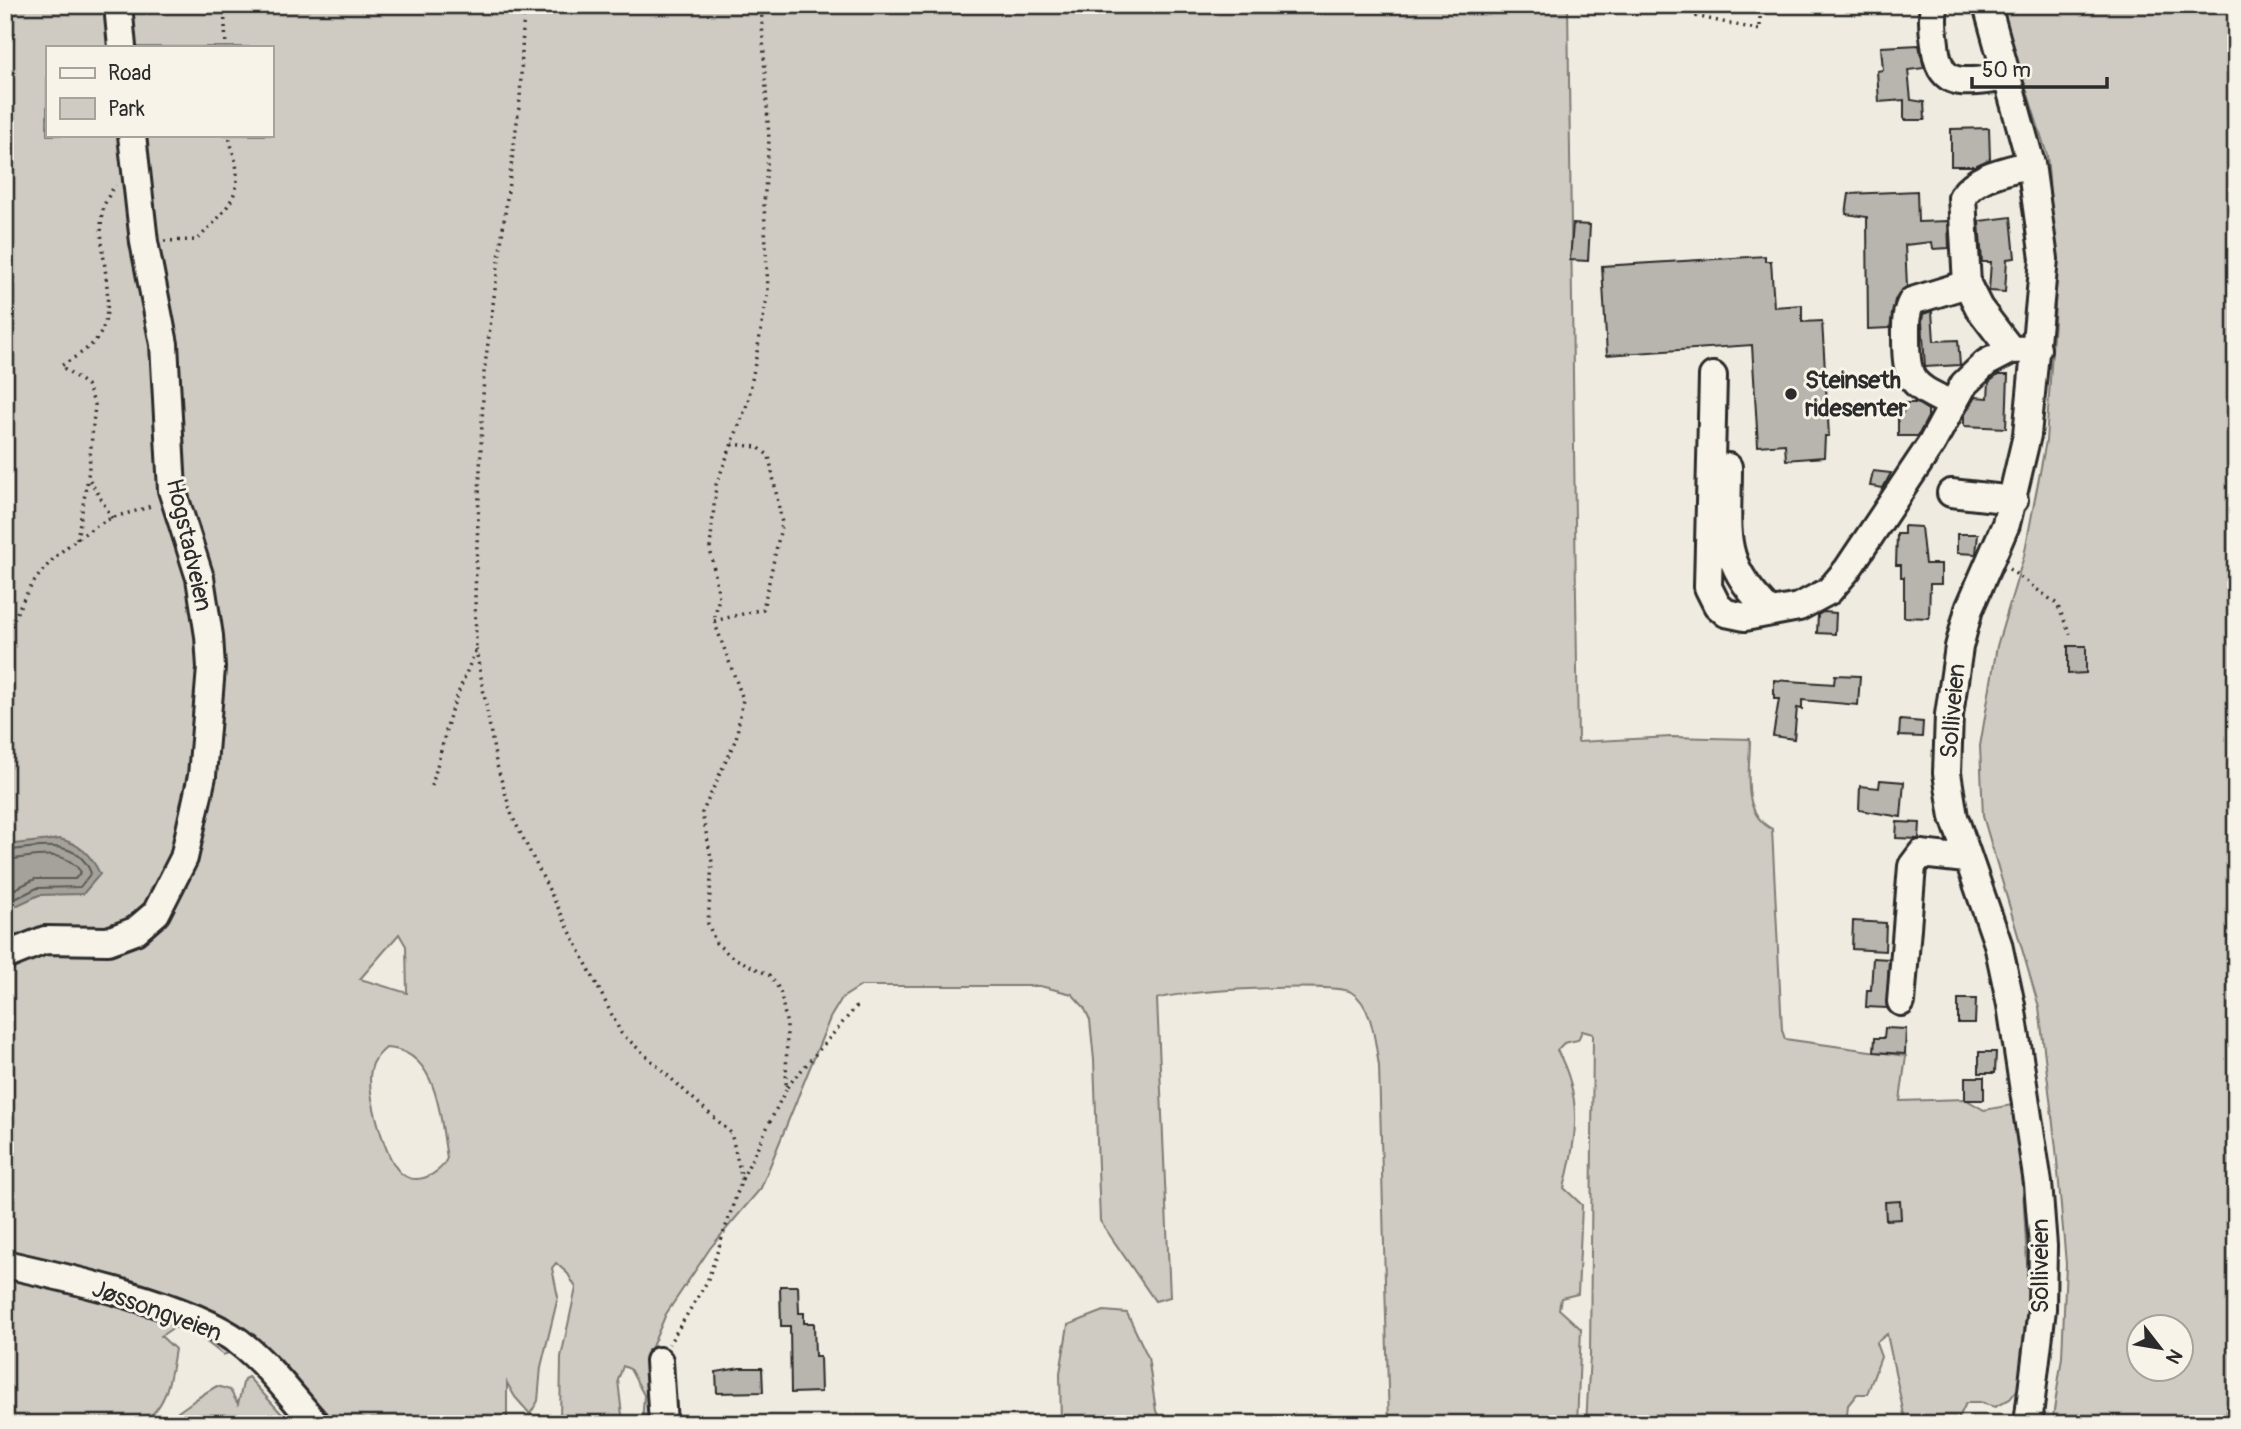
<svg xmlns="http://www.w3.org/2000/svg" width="2241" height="1429" viewBox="0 0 2241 1429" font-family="Pangolin,sans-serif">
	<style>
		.green { fill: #cfcbc2; stroke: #7d7b76; stroke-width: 2; fill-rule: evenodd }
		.water { fill: #a4a29a; stroke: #74726e; stroke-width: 2 }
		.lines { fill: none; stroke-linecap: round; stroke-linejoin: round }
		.shore { stroke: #5b5b57; stroke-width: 2 }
		.building { fill: #b8b5ae; stroke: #2b2b2b; stroke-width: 2 }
		.minor-casing { stroke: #2b2b2b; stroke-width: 32 }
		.path { stroke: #2b2b2b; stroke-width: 3.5; stroke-dasharray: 2 5; stroke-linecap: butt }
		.minor { stroke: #f7f3e8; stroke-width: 26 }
		.poi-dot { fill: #2b2b2b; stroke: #f7f3e8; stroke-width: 2.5 }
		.labels { text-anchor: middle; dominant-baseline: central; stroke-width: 6; stroke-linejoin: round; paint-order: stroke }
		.poi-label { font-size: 24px; font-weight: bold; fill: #2b2b2b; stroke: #f7f3e8; text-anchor: start }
		.street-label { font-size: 24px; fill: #2b2b2b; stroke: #f7f3e8 }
	</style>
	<rect width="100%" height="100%" fill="#efebe0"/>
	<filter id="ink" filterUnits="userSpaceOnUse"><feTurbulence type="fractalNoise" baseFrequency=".0143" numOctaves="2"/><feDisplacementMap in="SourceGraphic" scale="14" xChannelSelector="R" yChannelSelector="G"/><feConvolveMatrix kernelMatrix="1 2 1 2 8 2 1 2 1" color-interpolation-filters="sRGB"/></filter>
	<g filter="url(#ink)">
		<path class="green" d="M 5,5 L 1568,5 L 1578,742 L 1671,737 L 1750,739 C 1750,771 1740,812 1772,829 L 1782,1030 L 1785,1039 L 1906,1056 L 1900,1101 L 1965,1099 L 1984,1110 L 2012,1105 L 2019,1111 L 2031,1341 L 2023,1382 L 2010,1399 L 1995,1407 L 1981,1403 L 1966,1403 L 1956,1424 L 1906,1424 L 1887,1334 L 1876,1343 L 1881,1357 L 1867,1394 L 1857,1394 L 1848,1405 L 1846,1424 L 1586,1424 L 1590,1356 L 1593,1034 L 1582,1031 L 1578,1040 L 1564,1043 L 1557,1050 C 1583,1097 1577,1138 1564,1188 L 1582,1205 L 1578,1294 L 1561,1298 L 1559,1309 L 1581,1329 L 1577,1424 L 1389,1424 L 1379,1066 C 1375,1043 1373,1005 1351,992 C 1335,982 1175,991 1157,999 L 1170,1297 L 1155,1301 L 1100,1221 L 1094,1060 L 1090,1020 L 1084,1007 L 1072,994 L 1040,986 L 861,986 L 842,998 L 830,1018 L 761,1188 L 711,1247 L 666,1314 L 651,1349 L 655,1424 L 642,1424 L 644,1395 L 630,1369 L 623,1366 L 618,1380 L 623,1424 L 560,1424 L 561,1357 L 576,1288 L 568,1274 L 556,1263 L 552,1268 L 558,1297 L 541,1367 L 538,1401 L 530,1414 L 515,1397 L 507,1383 L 507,1424 L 337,1424 L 278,1369 L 168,1312 L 232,1352 L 223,1355 L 199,1336 L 174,1327 L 161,1336 L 175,1349 C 170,1378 168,1410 138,1424 L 5,1424 ZM 47,47 L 271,47 L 271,135 L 47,135 ZM 399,934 L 406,946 L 407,993 L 360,979 ZM 386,1048 C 439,1050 440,1119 447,1158 C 440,1176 412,1188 398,1170 C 384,1153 366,1091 371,1070 C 373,1060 378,1055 386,1048 Z
			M 2000,5 L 2236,5 L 2236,1424 L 2052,1424 L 2062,1357 L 2066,1264 L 2056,1149 L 2039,1007 L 1983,816 L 1980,746 L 1997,646 L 2024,556 L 2046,441 L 2057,275 L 2047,155 ZM 2140,1328 L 2182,1328 L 2182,1370 L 2140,1370 Z
			M 1104,1311 L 1127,1313 L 1148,1357 L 1156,1411 L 1163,1424 L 1061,1424 L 1060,1373 L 1068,1325 Z
			M 248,1377 L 291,1424 L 159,1424 C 181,1412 196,1397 217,1386 L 230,1390 L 238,1404 L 244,1379 Z"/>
		<path class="water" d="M 60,839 C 80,844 91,855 100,874 L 83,894 L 39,895 L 5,911 L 5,845 Z"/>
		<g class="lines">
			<path class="shore" d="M 5,851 C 36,847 77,837 91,873 L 80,887 L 37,888 L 5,904
				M 5,860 C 33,858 63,846 81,872 L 75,879 L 35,879 L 5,894"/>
		</g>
		<path class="building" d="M 1919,45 L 1924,68 L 1908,70 L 1911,100 L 1924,102 L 1925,120 L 1904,120 L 1904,100 L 1879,102 L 1877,71 L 1883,70 L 1881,47 Z
			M 1989,128 L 1990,159 L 1975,166 L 1951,166 L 1951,129 Z
			M 1917,191 L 1918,222 L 1948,221 L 1949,248 L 1933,249 L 1932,242 L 1905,245 L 1907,286 L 1895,300 L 1890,328 L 1868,329 L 1867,217 L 1846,214 L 1849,194 Z
			M 2011,217 L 2015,258 L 2007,259 L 2005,292 L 1989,291 L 1991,262 L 1982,262 L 1979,221 Z
			M 1573,224 L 1590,225 L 1588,261 L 1570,260 Z
			M 1765,256 L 1765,261 L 1771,261 L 1774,307 L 1802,305 L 1802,322 L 1822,321 L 1829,436 L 1825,436 L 1824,457 L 1786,460 L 1785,444 L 1758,446 L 1752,345 L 1607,355 L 1602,266 Z
			M 1932,311 L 1934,341 L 1958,340 L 1960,365 L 1925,367 L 1922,321 L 1923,314 Z
			M 1998,375 L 2008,375 L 2006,428 L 1964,426 L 1964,416 L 1975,397 L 1988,398 L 1989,382 Z
			M 1904,403 L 1917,403 L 1928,410 L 1928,417 L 1918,436 L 1898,436 L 1898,413 L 1903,413 Z
			M 1873,471 L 1891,473 L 1883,488 L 1870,486 Z
			M 1904,526 L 1921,527 L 1925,564 L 1941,564 L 1941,584 L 1930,584 L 1929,618 L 1904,617 L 1904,577 L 1901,577 L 1901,565 L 1896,565 L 1897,534 L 1904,534 Z
			M 1957,534 L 1978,534 L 1976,554 L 1957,553 Z
			M 1823,612 L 1836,613 L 1835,634 L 1817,633 L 1818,615 Z
			M 2068,646 L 2086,646 L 2086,673 L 2068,674 Z
			M 1835,675 L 1860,676 L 1858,705 L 1802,700 L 1802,709 L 1797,708 L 1794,739 L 1773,736 L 1779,699 L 1774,699 L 1774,680 L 1834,684 Z
			M 1900,720 L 1923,722 L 1922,737 L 1899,736 Z
			M 1880,780 L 1904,782 L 1901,817 L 1859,810 L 1860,786 L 1879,788 Z
			M 1897,822 L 1920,823 L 1919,839 L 1896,838 Z
			M 1853,921 L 1886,923 L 1885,951 L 1852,949 Z
			M 1873,958 L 1889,959 L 1887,1008 L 1866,1007 L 1867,990 L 1871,990 Z
			M 1958,999 L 1976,999 L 1975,1023 L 1958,1023 Z
			M 1885,1028 L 1906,1029 L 1905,1054 L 1874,1052 L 1875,1038 L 1884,1038 Z
			M 1979,1052 L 1996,1052 L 1995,1073 L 1979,1073 Z
			M 1965,1077 L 1984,1077 L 1984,1100 L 1965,1100 Z
			M 1900,1201 L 1901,1219 L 1886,1220 L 1885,1202 Z
			M 780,1286 L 798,1286 L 799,1313 L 804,1313 L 804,1323 L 814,1323 L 815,1356 L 820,1356 L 821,1392 L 791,1393 L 790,1326 L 781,1326 Z
			M 740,1368 L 762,1368 L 763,1392 L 717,1393 L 716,1372 Z"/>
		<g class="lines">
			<defs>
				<path id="minor" d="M 118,5 L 122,47
					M 1934,5 C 1932,18 1933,31 1935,44 C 1939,94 1969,80 2008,78
					M 1987,5 L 2031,164 L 2044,259 L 2027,435 L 2006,524 L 1969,609 L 1959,647 L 1949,715 L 1947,773 L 1954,817 L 1998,944 L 2011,1005 L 2038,1183 L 2043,1246 L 2042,1309 L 2028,1424
					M 2011,350 L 1979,308 L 1967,284 L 1962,197 C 1977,175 2006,171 2031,164
					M 1713,376 L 1708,587 L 1717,605 L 1726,613 L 1745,617 L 1799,607 L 1829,591 L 1847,570 L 1932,443 L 1964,384 L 1986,363 L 2011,350 L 2037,349
					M 1953,405 C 1914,385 1906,385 1906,339 C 1906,325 1905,313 1912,301 L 1967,284
					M 1728,467 C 1728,535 1718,561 1770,612
					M 1951,493 L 2014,500
					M 5,956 L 45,940 L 108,941 L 135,931 L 156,913 L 184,858 L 202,776 L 211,668 L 209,636 L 200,578 L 172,490 L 164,344 L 144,242 L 132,135
					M 1901,1002 L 1912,866 L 1921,854 L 1966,859
					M 5,1264 C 68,1278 189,1305 239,1342 C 268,1364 292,1397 316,1424
					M 659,1361 L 663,1424"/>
			</defs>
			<use href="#minor" class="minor-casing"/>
			<path class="path" d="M 224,5 L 226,47
				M 1687,5 L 1695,16 L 1760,30 L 1760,5
				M 164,241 L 197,240 C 215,221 239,202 237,174 C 237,161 231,148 229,135
				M 112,518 L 88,477 L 95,405 L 87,385 L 61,366 C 72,359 86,351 95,341 C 123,310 94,246 103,209 C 105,201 111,192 115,185
				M 77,539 L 88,477
				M 2009,569 L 2057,604 L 2070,634
				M 714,621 L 763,609 L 782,523 L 769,456 L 758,447 L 732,444
				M 5,646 C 22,587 49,554 103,522 C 119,513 138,513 154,504
				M 476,649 L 496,762 L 512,816 L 621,1033 L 731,1133 L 742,1179 L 707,1282 L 669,1344
				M 432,786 L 451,711 L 476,649 L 475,594 L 484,373 L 520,99 L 524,5
				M 787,1087 L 857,1006
				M 742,1179 L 786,1089 L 787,1026 L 780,990 L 769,975 L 732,957 L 716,943 L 708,924 L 712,862 L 702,813 L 736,739 L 743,699 L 714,621 L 719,597 L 710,548 L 716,485 L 748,402 L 768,291 L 764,204 L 769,140 L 761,5"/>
			<use href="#minor" class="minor"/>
		</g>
	</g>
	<circle class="poi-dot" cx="1791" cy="394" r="7"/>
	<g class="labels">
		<g class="poi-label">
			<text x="1805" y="380">Steinseth<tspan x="1805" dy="28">ridesenter</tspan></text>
		</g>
		<g class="street-label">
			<text transform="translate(189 545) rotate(77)">Hogstadveien</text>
			<text transform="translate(1953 711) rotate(-85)">Solliveien</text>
			<text transform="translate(2040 1266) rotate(-90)">Solliveien</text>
			<text transform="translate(157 1311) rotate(20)">Jøssongveien</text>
		</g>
	</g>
	<rect width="2241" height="1429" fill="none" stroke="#f7f3e8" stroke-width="28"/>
	<rect x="14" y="14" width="2213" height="1401" fill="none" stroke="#2b2b2b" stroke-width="2.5" filter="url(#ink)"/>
	<rect x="46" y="46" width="228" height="91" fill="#f7f3e8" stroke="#a5a39c" stroke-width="2"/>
	<rect x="60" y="68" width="35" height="10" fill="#f7f3e8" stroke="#a5a39c" stroke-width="2"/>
	<text x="108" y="80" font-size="21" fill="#2b2b2b">Road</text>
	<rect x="60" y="98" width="35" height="21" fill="#cfcbc2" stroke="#a5a39c" stroke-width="2"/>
	<text x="108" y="116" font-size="21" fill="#2b2b2b">Park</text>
	<g transform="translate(2160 1348) rotate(121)"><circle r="33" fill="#f7f3e8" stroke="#a5a39c" stroke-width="2"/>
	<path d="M0-5L12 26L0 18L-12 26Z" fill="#2b2b2b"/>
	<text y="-10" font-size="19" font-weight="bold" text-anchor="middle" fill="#2b2b2b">N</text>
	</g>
	<path d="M1972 77v10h135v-10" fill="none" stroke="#2b2b2b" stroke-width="3.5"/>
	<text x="1982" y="77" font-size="21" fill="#2b2b2b" stroke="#f7f3e8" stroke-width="5" paint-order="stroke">50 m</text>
</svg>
